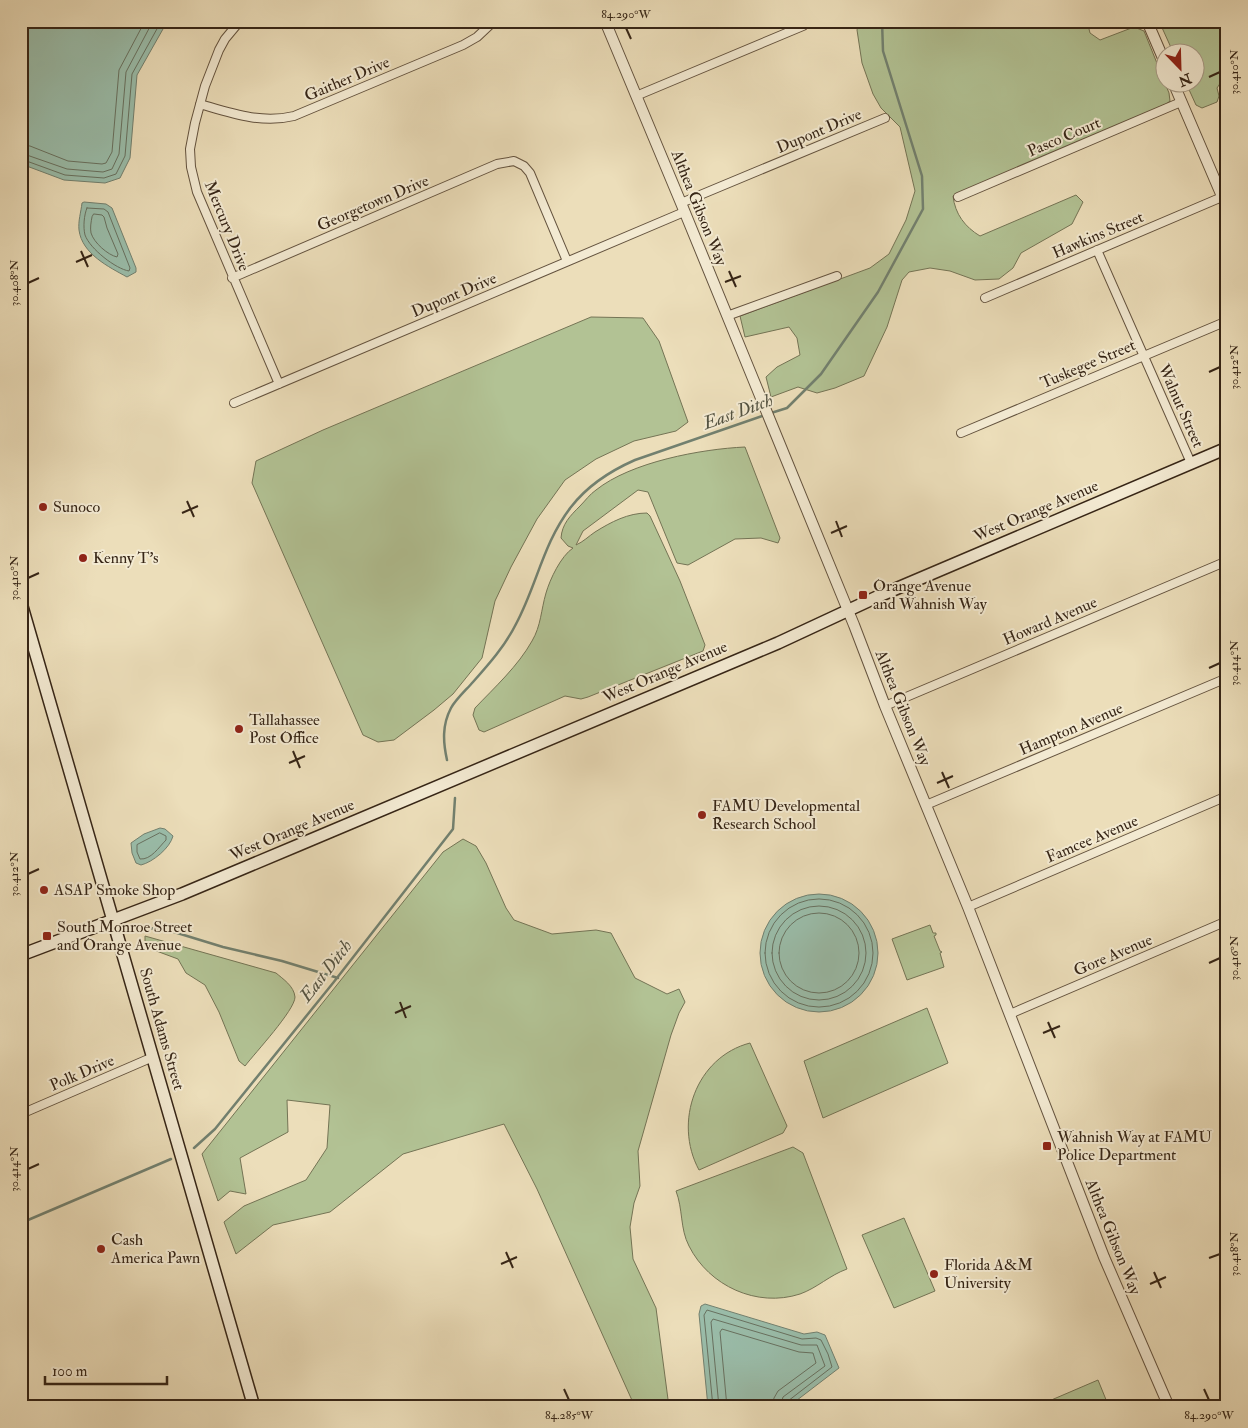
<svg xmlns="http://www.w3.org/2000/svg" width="1248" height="1428" viewBox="0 0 1248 1428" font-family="'IM FELL Double Pica',serif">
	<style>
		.green { fill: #b2c294; stroke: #747455 }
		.water { fill: #9abdaa; stroke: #72806f }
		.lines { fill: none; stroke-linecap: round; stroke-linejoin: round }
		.shore { stroke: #687160; stroke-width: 1 }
		.stream { stroke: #72806f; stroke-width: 2.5 }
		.minor-casing { stroke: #64533f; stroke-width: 10 }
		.tertiary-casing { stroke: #64533f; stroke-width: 12 }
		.secondary-casing { stroke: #362516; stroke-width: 14 }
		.minor { stroke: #f3ead2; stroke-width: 8 }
		.tertiary { stroke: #f3ead2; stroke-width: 10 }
		.secondary { stroke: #f3ead2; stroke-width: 11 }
		.ticks { fill: none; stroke: #362516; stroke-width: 2 }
		.poi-dot { fill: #8f2418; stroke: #f3ead2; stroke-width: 2 }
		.labels { text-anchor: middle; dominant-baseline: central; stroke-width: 4; stroke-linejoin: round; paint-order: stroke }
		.street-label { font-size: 16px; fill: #362516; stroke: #f3ead2 }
		.poi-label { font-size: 16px; fill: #362516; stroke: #f3ead2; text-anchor: start }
		.water-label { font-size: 18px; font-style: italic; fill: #545342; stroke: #f3ead2 }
		.neatline { fill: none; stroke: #362516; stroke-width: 2 }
		.ticks-label { font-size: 12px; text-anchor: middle; fill: #362516 }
	</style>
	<rect width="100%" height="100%" fill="#ecdeba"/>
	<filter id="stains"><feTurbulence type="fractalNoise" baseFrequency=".004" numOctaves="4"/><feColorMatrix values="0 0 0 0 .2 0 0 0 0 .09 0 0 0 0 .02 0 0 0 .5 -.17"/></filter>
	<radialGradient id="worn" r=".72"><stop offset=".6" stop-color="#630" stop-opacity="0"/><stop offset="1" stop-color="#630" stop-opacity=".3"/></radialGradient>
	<path class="green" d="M 859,21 L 1087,21 L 1090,33 L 1100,40 L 1134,27 L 1144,31 L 1169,93 L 1170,101 L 1165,105 L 953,196 C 955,214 965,227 980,236 L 1076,195 L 1083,202 L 1072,224 L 1021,253 L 1013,268 L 999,279 L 975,280 L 950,271 L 930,268 L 909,272 L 902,280 L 887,327 L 864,376 L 835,388 L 817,393 L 798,387 L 771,397 L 766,377 L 777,367 L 800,355 L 797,338 L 789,327 L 745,337 L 740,316 L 870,268 L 889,254 L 906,220 L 915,191 L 900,127 L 881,108 L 873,94 L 862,63 L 857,30 Z
		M 1159,21 L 1227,21 L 1227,78 L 1223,79 L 1217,88 L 1219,96 L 1217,102 L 1202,108 L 1196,105 L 1186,83 L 1196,82 L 1196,52 L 1173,52 Z
		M 591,317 L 643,318 L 659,341 L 688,422 L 676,431 L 634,441 L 596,459 L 565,480 L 537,519 L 511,567 L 495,601 L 482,658 L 453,694 L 434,710 L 394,740 L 378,742 L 363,735 L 252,483 L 256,461 L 323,430 Z
		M 745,447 L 780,538 L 778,543 L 761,538 L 735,539 L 688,565 L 677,563 L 648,492 L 638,490 L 583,531 L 576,545 C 583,542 589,536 595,532 C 611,522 628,513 647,513 L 650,516 L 680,581 L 705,645 L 703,651 L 588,697 L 581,699 L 565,696 L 484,732 L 479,730 L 473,715 L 475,708 C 495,687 518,666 532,641 C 541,626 541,610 546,593 C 550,579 561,556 573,548 L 568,546 L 561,538 C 562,524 570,516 580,506 C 585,501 590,494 596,490 C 631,462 701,449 745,447 Z
		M 463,839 L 476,846 L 486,863 L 506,908 L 514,920 L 552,934 L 596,930 L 611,933 L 635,978 L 667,994 L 679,989 L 685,1002 L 679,1013 L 671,1035 L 638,1151 L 640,1186 L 634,1203 L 630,1227 L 633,1259 L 656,1308 L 669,1407 L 635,1407 L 537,1189 L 504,1124 L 403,1154 L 330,1212 L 273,1225 L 236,1254 L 224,1222 L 244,1206 L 306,1180 L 327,1148 L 330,1105 L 287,1100 L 288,1132 L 240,1158 L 246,1194 L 230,1191 L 218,1201 L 202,1154 L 443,852 Z
		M 930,925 L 933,933 L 936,933 L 936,935 L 934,936 L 940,951 L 942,952 L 940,953 L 944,967 L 907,980 L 892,939 Z
		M 145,936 L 276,973 C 283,979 294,986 295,997 C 295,1010 255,1053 245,1066 L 239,1061 L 219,1012 L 205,985 L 186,973 L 178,959 L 151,949 L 145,943 Z
		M 927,1008 L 948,1063 L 823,1118 L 804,1061 Z
		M 750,1043 L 787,1126 L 783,1133 L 699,1170 C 673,1122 696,1057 750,1043 Z
		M 793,1147 L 803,1153 L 847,1269 C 830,1275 817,1288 800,1294 C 757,1308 709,1286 689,1246 C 680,1229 683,1209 676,1191 Z
		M 904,1218 L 935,1291 L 894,1308 L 862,1235 Z
		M 1098,1380 L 1109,1407 L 1035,1407 Z"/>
	<path class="water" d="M 21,21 L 164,21 L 163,29 L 137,75 L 130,158 L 120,178 L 105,183 L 64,180 L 24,165 L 21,160 Z
		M 84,202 L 106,204 L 112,208 L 136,268 L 136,272 L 127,277 C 109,267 82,254 79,230 C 78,221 81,212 82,203 Z
		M 160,828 L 165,829 L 173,836 C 170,848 153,862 141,865 L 136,863 L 132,853 L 131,843 L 144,834 Z
		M760 953a59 59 0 1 1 118 0a59 59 0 1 1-118 0Z
		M 705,1304 L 804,1334 L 817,1332 L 825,1335 L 839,1368 L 788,1407 L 708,1407 L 699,1314 L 701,1306 Z"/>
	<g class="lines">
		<path class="shore" d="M 21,145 L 30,146 L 68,161 L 102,164 L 106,163 L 112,152 L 119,70 L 145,21
			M 21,153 L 67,169 L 103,172 L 112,169 L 119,154 L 126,72 L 153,21
			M 21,159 L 65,175 L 104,178 L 116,174 L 125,156 L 132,74 L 158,27 L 159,21
			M 87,208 L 104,209 L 108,212 L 130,268 L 129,271 C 116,269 90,249 85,235 C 83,227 84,215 87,208 Z
			M 94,214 L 102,215 L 104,217 L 107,228 L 118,254 L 117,257 C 108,255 94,243 91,233 C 90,228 91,222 92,217 Z
			M 160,833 L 166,836 L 166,840 C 159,847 151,860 140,859 L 137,852 L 137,845 Z
			M765 953a54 54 0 1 1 108 0a54 54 0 1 1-108 0Z
			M772 953a47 47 0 1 1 94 0a47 47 0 1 1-94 0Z
			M779 953a40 40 0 1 1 80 0a40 40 0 1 1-80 0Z
			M 713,1407 L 704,1315 L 707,1310 L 802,1339 L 816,1338 L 821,1340 L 828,1354 L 832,1367 L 788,1401 L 786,1407
			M 719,1407 L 711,1322 L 713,1319 L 801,1345 L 817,1345 L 825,1366 L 783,1397 L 780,1407
			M 727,1407 L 720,1332 L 722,1329 L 799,1352 L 813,1353 L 816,1363 L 778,1391 L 774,1398 L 772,1407"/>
		<path class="stream" d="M 771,413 L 787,408 L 821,374 L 878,292 L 923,209 L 922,176 L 883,51 L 882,21
			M 447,760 C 443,742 442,725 451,708 C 456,699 466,690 473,682 C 489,664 505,646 516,624 C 537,585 543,543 571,507 C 588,485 610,471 635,460 L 765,415
			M 144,927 L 174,932 L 223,947 L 282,961 L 338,978
			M 194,1148 L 215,1129 L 333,983 L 453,829 L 455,798
			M 21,1223 L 171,1159"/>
		<defs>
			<path id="minor" d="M 240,21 L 225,39 L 219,50 L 205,86 L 195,123 L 190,149 L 191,167 L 197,192 L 279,384
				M 636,96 L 803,26
				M 200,104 C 231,113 261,124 294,116 L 463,45 L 477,37 L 494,21
				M 958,197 L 1181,102
				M 681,203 L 885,118
				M 1097,250 L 1191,463
				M 232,278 L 497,164 L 514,161 L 524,166 L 530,173 L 567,261
				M 985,298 L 1222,197
				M 727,316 L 837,276
				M 234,403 L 684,212
				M 961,433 L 1227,321
				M 885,706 L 1227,561
				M 926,805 L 1227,678
				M 968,907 L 1227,796
				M 1010,1014 L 1227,921
				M 21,1114 L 153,1057"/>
			<path id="tertiary" d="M 605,21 L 681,203 L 854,625 L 885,706 L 968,907 L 1104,1257 L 1169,1407
				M 1147,21 L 1166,65
				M 1173,82 L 1227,208"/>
			<path id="secondary" d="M 21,603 L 254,1407
				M 21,955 L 182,894 L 301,844 L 778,643 L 879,596 L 1227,448"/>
		</defs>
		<use href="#minor" class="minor-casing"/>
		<use href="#tertiary" class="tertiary-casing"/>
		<use href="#secondary" class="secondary-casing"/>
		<use href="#minor" class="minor"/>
		<use href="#tertiary" class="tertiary"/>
		<use href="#secondary" class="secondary"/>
	</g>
	<path class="ticks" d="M 626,28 L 631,39M 1209,77 L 1220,72M 81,251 L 88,267M 76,262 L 92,255M 729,271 L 736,287M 725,282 L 741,276M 28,283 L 39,278M 1209,372 L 1220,367M 187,501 L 194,517M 182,513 L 198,506M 836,521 L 842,537M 831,533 L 847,526M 28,578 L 39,573M 1209,668 L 1220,663M 293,751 L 300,768M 289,763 L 305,756M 942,772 L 949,788M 937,783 L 953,776M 28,874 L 39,869M 1209,963 L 1220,958M 400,1002 L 406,1018M 395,1013 L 411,1006M 1048,1022 L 1055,1038M 1043,1033 L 1060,1026M 28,1169 L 39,1164M 506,1252 L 513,1268M 1209,1258 L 1220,1254M 501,1264 L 517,1257M 1154,1272 L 1161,1288M 1150,1284 L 1166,1277M 564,1389 L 569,1400M 1204,1389 L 1209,1400"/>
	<g class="poi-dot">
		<circle cx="43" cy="507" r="5"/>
		<circle cx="83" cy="558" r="5"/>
		<rect x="858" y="590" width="10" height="10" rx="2.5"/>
		<circle cx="239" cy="729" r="5"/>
		<circle cx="702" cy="815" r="5"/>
		<circle cx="44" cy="890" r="5"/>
		<rect x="42" y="931" width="10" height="10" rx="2.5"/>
		<rect x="1042" y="1141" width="10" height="10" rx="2.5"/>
		<circle cx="101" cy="1249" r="5"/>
		<circle cx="934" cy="1274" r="5"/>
	</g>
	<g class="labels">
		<g class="street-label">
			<text transform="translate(347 79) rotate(-23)">Gaither Drive</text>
			<text transform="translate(819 131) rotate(-23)">Dupont Drive</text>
			<text transform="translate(1064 137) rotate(-23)">Pasco Court</text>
			<text transform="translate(373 203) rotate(-23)">Georgetown Drive</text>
			<text transform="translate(699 208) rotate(68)">Althea Gibson Way</text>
			<text transform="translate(227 226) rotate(68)">Mercury Drive</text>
			<text transform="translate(1098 235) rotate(-23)">Hawkins Street</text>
			<text transform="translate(454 295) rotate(-23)">Dupont Drive</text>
			<text transform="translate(1088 364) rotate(-23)">Tuskegee Street</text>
			<text transform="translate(1181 406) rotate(66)">Walnut Street</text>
			<text transform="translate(1036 511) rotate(-23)">West Orange Avenue</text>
			<text transform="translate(1050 621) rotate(-23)">Howard Avenue</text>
			<text transform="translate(665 672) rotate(-23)">West Orange Avenue</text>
			<text transform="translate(903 708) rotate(68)">Althea Gibson Way</text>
			<text transform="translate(1071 729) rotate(-23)">Hampton Avenue</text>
			<text transform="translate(292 830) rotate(-23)">West Orange Avenue</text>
			<text transform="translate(1092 839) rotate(-23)">Famcee Avenue</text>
			<text transform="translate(1113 955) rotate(-23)">Gore Avenue</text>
			<text transform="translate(162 1029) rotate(74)">South Adams Street</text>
			<text transform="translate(82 1073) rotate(-23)">Polk Drive</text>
			<text transform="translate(1113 1237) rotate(68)">Althea Gibson Way</text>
		</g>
		<g class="poi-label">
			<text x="53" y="507">Sunoco</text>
			<text x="93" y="558">Kenny T's</text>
			<text x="873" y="586">Orange Avenue<tspan x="873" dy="18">and Wahnish Way</tspan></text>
			<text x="249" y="720">Tallahassee<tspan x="249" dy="18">Post Office</tspan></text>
			<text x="712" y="806">FAMU Developmental<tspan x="712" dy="18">Research School</tspan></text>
			<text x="54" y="890">ASAP Smoke Shop</text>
			<text x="57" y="927">South Monroe Street<tspan x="57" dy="18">and Orange Avenue</tspan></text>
			<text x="1057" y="1137">Wahnish Way at FAMU<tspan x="1057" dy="18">Police Department</tspan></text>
			<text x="111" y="1240">Cash<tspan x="111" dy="18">America Pawn</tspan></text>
			<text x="944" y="1265">Florida A&amp;M<tspan x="944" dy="18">University</tspan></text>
		</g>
		<g class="water-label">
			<text transform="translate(738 412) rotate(-20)">East Ditch</text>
			<text transform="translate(326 971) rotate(-52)">East Ditch</text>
		</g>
	</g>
	<rect width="1248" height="1428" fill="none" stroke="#ecdeba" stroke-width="55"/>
	<g transform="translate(1180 68) rotate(157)"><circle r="24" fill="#f3ead2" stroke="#a79b87"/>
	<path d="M0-4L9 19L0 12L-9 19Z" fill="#8f2418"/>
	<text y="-8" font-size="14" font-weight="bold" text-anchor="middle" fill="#362516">N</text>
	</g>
	<path d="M45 1376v8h122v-8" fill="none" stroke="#362516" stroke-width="2.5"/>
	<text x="52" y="1376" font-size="15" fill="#362516" stroke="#f3ead2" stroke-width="4" paint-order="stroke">100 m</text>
	<rect x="28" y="28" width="1192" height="1372" class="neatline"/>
	<g class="ticks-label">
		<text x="626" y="18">84.290°W</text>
		<text transform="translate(1234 72) rotate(-90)" y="4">30.410°N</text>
		<text transform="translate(14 283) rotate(-90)" y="4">30.408°N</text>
		<text transform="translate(1234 367) rotate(-90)" y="4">30.412°N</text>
		<text transform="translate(14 578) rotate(-90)" y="4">30.410°N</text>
		<text transform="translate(1234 663) rotate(-90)" y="4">30.414°N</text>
		<text transform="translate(14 874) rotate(-90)" y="4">30.412°N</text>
		<text transform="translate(1234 958) rotate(-90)" y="4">30.416°N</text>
		<text transform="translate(14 1169) rotate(-90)" y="4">30.414°N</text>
		<text transform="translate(1234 1254) rotate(-90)" y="4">30.418°N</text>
		<text x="569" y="1419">84.285°W</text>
		<text x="1209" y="1419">84.290°W</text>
	</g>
	<rect width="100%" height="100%" filter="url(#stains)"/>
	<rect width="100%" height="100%" fill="url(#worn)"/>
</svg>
